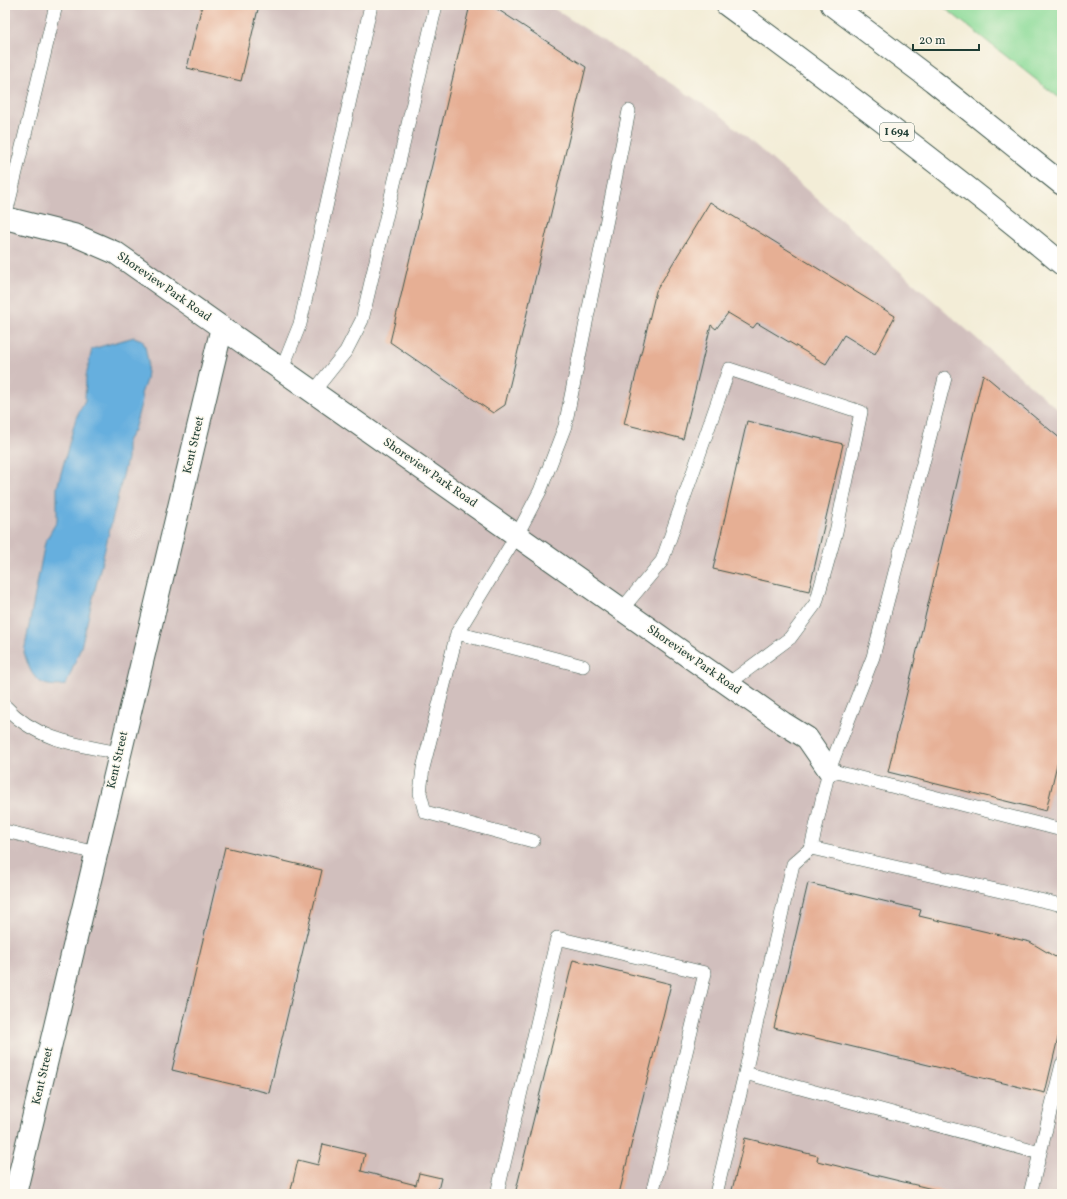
<svg xmlns="http://www.w3.org/2000/svg" width="1067" height="1199" viewBox="0 0 1067 1199" font-family="Vollkorn,serif">
	<style>
		.industrial { fill: #d1bfbd }
		.green { fill: #8ddb99; stroke: #568c66 }
		.water { fill: #66afde; stroke: #427689 }
		.building { fill: #e6af94 }
		.lines { fill: none; stroke-linecap: round; stroke-linejoin: round }
		.service-casing { stroke: #3f574c; stroke-width: 14 }
		.minor-casing { stroke: #3f574c; stroke-width: 24 }
		.motorway-casing { stroke: #3f574c; stroke-width: 24 }
		.service { stroke: #fff; stroke-width: 13 }
		.minor { stroke: #fff; stroke-width: 22 }
		.motorway { stroke: #fff; stroke-width: 22 }
		.labels { text-anchor: middle; dominant-baseline: central; stroke-width: 3; stroke-linejoin: round; paint-order: stroke }
		.shield { fill: #fbf7ec; stroke: #61756b; stroke-width: 1 }
		.shield-label { font-size: 11px; font-weight: bold; fill: #1f3d34 }
		.street-label { font-size: 12px; fill: #1f3d34; stroke: #fbf7ec }
	</style>
	<rect width="100%" height="100%" fill="#fbf7ec"/>
	<filter id="ink" filterUnits="userSpaceOnUse"><feTurbulence type="fractalNoise" baseFrequency=".025" numOctaves="2"/><feDisplacementMap in="SourceGraphic" scale="8" xChannelSelector="R" yChannelSelector="G"/><feConvolveMatrix kernelMatrix="1 2 1 2 8 2 1 2 1" color-interpolation-filters="sRGB"/></filter>
	<filter id="wash" filterUnits="userSpaceOnUse"><feTurbulence type="fractalNoise" baseFrequency=".012" numOctaves="4" result="noise"/><feDisplacementMap in="SourceGraphic" scale="16" xChannelSelector="R" yChannelSelector="G"/><feGaussianBlur stdDeviation="0.9" result="paint"/><feColorMatrix in="noise" values="0 0 0 0 0 0 0 0 0 0 0 0 0 0 0 0 0 1.4 0 .05"/><feComposite in="paint" operator="in"/></filter>
	<g filter="url(#wash)">
		<rect width="100%" height="100%" fill="#f3edd7"/>
		<path class="industrial" d="M 5,5 L 548,5 L 722,116 L 1062,413 L 1062,1194 L 5,1194 Z"/>
		<path class="green" d="M 941,5 L 1062,5 L 1062,100 Z"/>
		<path class="water" d="M 134,337 L 142,340 L 145,346 L 148,362 L 146,380 L 141,394 L 142,400 L 134,430 L 127,441 L 127,459 L 81,647 L 66,685 C 38,689 31,677 24,652 L 45,542 L 57,521 L 57,488 L 76,418 L 85,400 L 86,376 L 92,349 Z"/>
		<g id="blocks">
			<path class="building" d="M 202,5 L 259,5 L 241,81 L 187,68 Z
				M 470,5 L 491,5 L 586,67 L 505,405 L 493,413 L 390,342 Z
				M 710,202 L 895,316 L 875,354 L 844,335 L 826,364 L 757,323 L 753,328 L 728,313 L 716,329 L 711,325 L 683,439 L 624,424 L 656,291 Z
				M 983,374 L 1062,440 L 1062,743 L 1046,811 L 888,772 Z
				M 747,421 L 843,444 L 809,591 L 713,569 Z
				M 225,847 L 322,870 L 269,1093 L 172,1070 Z
				M 808,883 L 921,910 L 919,916 L 1030,942 L 1062,961 L 1062,1021 L 1045,1093 L 774,1028 Z
				M 573,960 L 671,984 L 619,1194 L 515,1194 Z
				M 745,1138 L 818,1156 L 817,1161 L 953,1194 L 731,1194 Z
				M 323,1144 L 365,1154 L 361,1171 L 416,1185 L 419,1173 L 441,1178 L 437,1194 L 290,1194 L 298,1160 L 318,1165 Z"/>
		</g>
	</g>
	<g filter="url(#ink)">
		<use href="#blocks" fill-opacity="0" stroke="#3f574c" stroke-width="1"/>
		<g class="lines">
			<defs>
				<path id="service" d="M 5,218 L 56,5
					M 282,369 L 300,324 L 371,5
					M 945,378 L 873,657 L 829,770 L 811,848 L 1062,905
					M 314,391 L 346,351 L 362,320 L 436,5
					M 622,609 L 662,561 L 729,369 L 861,412 L 836,532 L 816,603 L 790,638 L 728,684
					M 457,633 L 583,666
					M 5,706 C 35,740 78,745 120,753
					M 829,770 L 1062,830
					M 5,831 L 96,853
					M 533,841 L 425,812 L 420,793 L 423,768 L 457,633 L 517,535 L 540,491 L 565,426 L 629,111
					M 811,848 L 793,864 L 745,1073 L 1040,1153 L 1062,1064
					M 497,1194 L 557,938 L 705,973 L 652,1194
					M 716,1194 L 745,1073
					M 1030,1194 L 1040,1153"/>
				<path id="minor" d="M 5,218 L 77,236 L 116,253 L 783,723 L 807,738 L 829,770
					M 15,1194 L 222,327"/>
				<path id="motorway" d="M 727,5 C 841,89 954,174 1062,264
					M 832,5 L 933,81 L 1062,184"/>
			</defs>
			<use href="#service" class="service-casing"/>
			<use href="#minor" class="minor-casing"/>
			<use href="#motorway" class="motorway-casing"/>
			<use href="#service" class="service"/>
			<use href="#minor" class="minor"/>
			<use href="#motorway" class="motorway"/>
		</g>
	</g>
	<g class="labels">
		<rect class="shield" x="880" y="123" width="34" height="18" rx="3"/>
		<g class="shield-label">
			<text x="897" y="132">I 694</text>
		</g>
		<g class="street-label">
			<text transform="translate(164 287) rotate(35)">Shoreview Park Road</text>
			<text transform="translate(194 445) rotate(-77)">Kent Street</text>
			<text transform="translate(430 473) rotate(35)">Shoreview Park Road</text>
			<text transform="translate(694 660) rotate(35)">Shoreview Park Road</text>
			<text transform="translate(118 760) rotate(-77)">Kent Street</text>
			<text transform="translate(43 1076) rotate(-77)">Kent Street</text>
		</g>
	</g>
	<rect width="1067" height="1199" fill="none" stroke="#fbf7ec" stroke-width="20"/>
	<path d="M913 44v6h66v-6" fill="none" stroke="#1f3d34" stroke-width="2"/>
	<text x="919" y="44" font-size="12" fill="#1f3d34" stroke="#fbf7ec" stroke-width="3" paint-order="stroke">20 m</text>
</svg>
